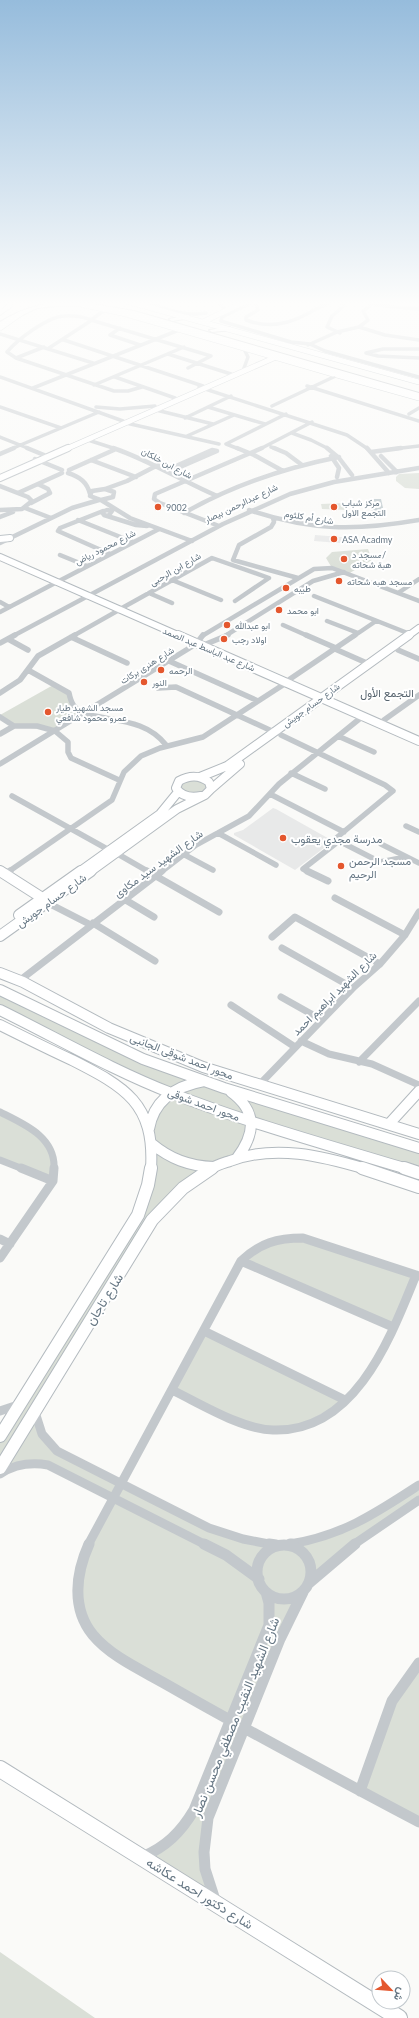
<svg xmlns="http://www.w3.org/2000/svg" width="419" height="2018" viewBox="0 0 419 2018" font-family="Lato,Vazirmatn,sans-serif">
	<style>
		.built { fill: #e8e9e9 }
		.green { fill: #dadfd7 }
		.water { fill: #bbc7cb }
		.lines { fill: none; stroke-linecap: round; stroke-linejoin: round }
		.secondary-far5-casing { stroke: #b3babf; stroke-width: 6 }
		.secondary-far4-casing { stroke: #b3babf; stroke-width: 8 }
		.secondary-far3-casing { stroke: #b3babf; stroke-width: 10 }
		.secondary-far2-casing { stroke: #b3babf; stroke-width: 12 }
		.secondary-far1-casing { stroke: #b3babf; stroke-width: 14 }
		.secondary-casing { stroke: #b3babf; stroke-width: 18 }
		.primary-casing { stroke: #b5babe; stroke-width: 2 }
		.street-far5 { stroke: #c3c8cc; stroke-width: 3.5 }
		.street-far4 { stroke: #c3c8cc; stroke-width: 4.5 }
		.street-far3 { stroke: #c3c8cc; stroke-width: 5.5 }
		.street-far2 { stroke: #c3c8cc; stroke-width: 7 }
		.street-far1 { stroke: #c3c8cc; stroke-width: 9 }
		.street { stroke: #c3c8cc; stroke-width: 11 }
		.secondary-far5 { stroke: #fff; stroke-width: 5 }
		.secondary-far4 { stroke: #fff; stroke-width: 6 }
		.secondary-far3 { stroke: #fff; stroke-width: 8 }
		.secondary-far2 { stroke: #fff; stroke-width: 10 }
		.secondary-far1 { stroke: #fff; stroke-width: 12 }
		.secondary { stroke: #fff; stroke-width: 16 }
		.primary { fill: #fff; fill-rule: evenodd }
		.poi-dot { fill: #e4572e; stroke: #fff; stroke-width: 1.5 }
		.labels { text-anchor: middle; dominant-baseline: central; stroke-width: 4; stroke-linejoin: round; paint-order: stroke }
		.far-street-label { font-size: 9px; fill: #657683; stroke: #fff }
		.far-poi-label { font-size: 9px; fill: #657683; stroke: #fff; text-anchor: start }
		.far-quarter-label { font-size: 11px; fill: #57646e; stroke: #fff }
		.poi-label { font-size: 11px; fill: #657683; stroke: #fff; text-anchor: start }
		.street-label { font-size: 11px; fill: #657683; stroke: #fff }
		.near-street-label { font-size: 13px; fill: #657683; stroke: #fff }
	</style>
	<rect width="100%" height="100%" fill="#fafaf8"/>
	<path class="built" d="M 315,535 L 354,538 L 352,544 L 314,541 Z
		M 273,808 L 276,809 L 333,841 L 295,870 L 234,835 L 234,833 L 243,830 Z"/>
	<path class="green" d="M 419,473 L 419,489 L 405,488 L 396,481 L 396,477 L 399,474 Z
		M 345,503 L 347,510 L 322,509 L 321,504 Z
		M 368,549 L 372,560 L 348,574 L 332,568 L 326,558 L 332,552 Z
		M 55,684 L 61,687 L 83,713 L 55,731 L 14,726 L 0,715 Z
		M 200,777 L 211,789 L 188,797 L 177,785 Z
		M 0,990 L 143,1059 L 419,1148 L 419,1173 L 251,1121 L 245,1150 L 166,1204 L 35,1412 L 49,1445 L 209,1528 L 276,1545 L 322,1538 L 419,1485 L 419,1500 L 347,1549 L 303,1592 L 205,1835 L 215,1902 L 142,1857 L 178,1835 L 230,1721 L 112,1652 L 81,1613 L 80,1564 L 113,1498 L 37,1463 L 0,1474 L 0,1436 L 146,1197 L 149,1133 L 170,1092 L 0,1010 Z
		M 0,1112 L 26,1125 L 51,1148 L 53,1181 L 0,1160 Z
		M 285,1237 L 416,1275 L 393,1327 L 241,1261 Z
		M 204,1331 L 342,1403 L 295,1428 L 251,1426 L 172,1390 Z
		M 419,1663 L 419,1822 L 360,1791 L 392,1701 Z
		M 0,1952 L 95,2018 L 0,2018 Z"/>
	<path class="water" d="M 368,499 L 381,499 L 384,512 L 372,512 Z"/>
	<g class="lines">
		<defs>
			<path id="secondary-far5" d="M 126,301 L 419,382
				M 62,304 L 80,304 L 126,314 L 333,374
				M 0,307 L 2,304 L 1,301
				M 205,321 L 246,301
				M 0,328 L 20,314
				M 337,375 L 419,398
				M 66,449 L 276,357"/>
			<path id="secondary-far4" d="M 0,478 L 68,448
				M 0,539 L 10,538
				M 0,557 L 180,636
				M 408,636 L 419,628"/>
			<path id="secondary-far3" d="M 178,635 L 419,741
				M 200,777 L 227,766 L 409,635
				M 211,789 L 240,764
				M 79,872 L 160,814 L 178,792
				M 90,872 L 177,809 L 205,795 L 211,789 L 209,782 C 199,775 190,775 179,781 L 176,788 C 182,797 191,798 201,796"/>
			<path id="secondary-far2" d="M 0,871 L 47,901
				M 19,915 L 81,871
				M 0,936 L 91,871
				M 0,973 L 23,982 L 109,1028 L 203,1067 L 419,1134
				M 0,990 L 143,1059 L 224,1088 L 419,1148
				M 0,1010 C 57,1038 112,1070 171,1093 C 248,1123 328,1145 407,1169
				M 0,1025 C 24,1037 48,1049 72,1060 C 125,1087 155,1103 151,1169
				M 231,1092 C 257,1111 256,1133 237,1158
				M 389,1124 L 419,1091
				M 149,1129 C 154,1099 176,1086 204,1081
				M 151,1143 C 170,1159 189,1166 214,1167
				M 211,1169 C 216,1165 224,1163 230,1161 C 275,1144 322,1156 366,1169"/>
			<path id="secondary-far1" d="M 362,1168 L 419,1187
				M 404,1168 L 419,1173
				M 0,1436 L 138,1215 L 148,1185 L 151,1168
				M 0,1468 L 152,1220 L 183,1188 L 212,1168"/>
			<path id="secondary" d="M 0,1769 L 399,2018"/>
			<path id="primary" d="M 9,301 L 14,301 L 10,308 L 0,315 L 0,310 L 6,306 Z
				M 75,301 L 134,311 L 419,393 L 419,397 L 131,314 L 77,304 L 37,308 L 0,326 L 0,322 C 24,307 49,301 75,301 Z
				M 189,315 L 191,318 L 172,321 L 169,319 Z
				M 230,327 L 232,330 L 212,332 L 209,330 Z"/>
		</defs>
		<use href="#secondary-far5" class="secondary-far5-casing"/>
		<use href="#secondary-far4" class="secondary-far4-casing"/>
		<use href="#secondary-far3" class="secondary-far3-casing"/>
		<use href="#secondary-far2" class="secondary-far2-casing"/>
		<use href="#secondary-far1" class="secondary-far1-casing"/>
		<use href="#secondary" class="secondary-casing"/>
		<use href="#primary" class="primary-casing"/>
		<path class="street-far5" d="M 149,301 C 166,311 187,316 206,313
			M 216,301 L 224,308
			M 255,301 L 222,317 L 221,321 L 291,342 L 310,344 L 325,351 L 419,377
			M 255,301 L 258,310 L 246,317 L 246,320 C 267,328 287,325 307,314 C 319,308 328,300 342,303 L 344,306 L 332,316 L 327,327 L 340,333
			M 376,305 L 418,309
			M 91,320 L 211,356 L 188,368
			M 91,320 L 106,309
			M 92,320 C 83,317 74,315 64,316 C 47,317 18,339 7,352 L 16,358 L 114,391 L 128,391 L 142,387
			M 359,327 L 385,335 L 419,340
			M 120,328 L 110,335 L 140,345
			M 0,334 L 93,363
			M 64,340 L 203,386
			M 308,345 L 337,332 L 359,327 L 368,320 L 363,311 L 371,305
			M 243,347 L 248,357 L 244,368
			M 49,348 L 92,320
			M 419,349 L 383,349 L 366,353 L 378,356 L 419,358
			M 168,354 L 231,374
			M 16,358 L 44,347
			M 0,377 L 123,421
			M 115,377 L 175,398
			M 94,385 L 184,347
			M 307,386 L 419,421
			M 199,387 L 347,435 L 368,449
			M 33,388 L 184,328
			M 272,406 L 342,373
			M 0,407 L 61,428
			M 96,407 L 120,409 L 155,406
			M 208,407 L 265,424
			M 156,410 L 213,424
			M 409,414 L 419,408
			M 185,418 L 231,396
			M 126,423 L 219,444
			M 292,433 L 311,440 L 329,449
			M 187,436 L 234,415
			M 0,437 L 30,449
			M 88,440 L 116,449
			M 226,444 L 286,414
			M 226,444 L 239,449
			M 271,447 L 277,449
			M 11,449 L 99,412
			M 260,449 L 312,422
			M 393,449 L 419,446"/>
		<path class="street-far4" d="M 27,448 L 44,455
			M 113,448 C 149,460 182,481 217,496
			M 237,448 L 254,455 L 283,471
			M 274,448 L 286,453 L 302,465
			M 327,448 L 339,458 L 352,475
			M 367,448 L 389,473
			M 371,452 L 401,448
			M 0,454 L 14,448
			M 331,456 L 339,468 L 337,477
			M 381,456 L 397,472
			M 35,459 L 62,470
			M 91,460 L 136,477
			M 69,470 L 116,449
			M 167,470 L 212,450 L 217,451 L 171,471
			M 68,473 C 80,477 87,482 90,494
			M 0,486 L 28,497 L 32,501 L 22,509 L 0,510
			M 105,489 L 114,492 L 113,497 L 101,500 L 90,496 L 92,491 Z
			M 105,489 L 127,481 L 158,465
			M 18,493 L 62,473
			M 101,500 L 130,518 L 192,541
			M 31,503 L 50,493 L 48,489 L 38,484
			M 25,508 L 51,518
			M 249,510 C 311,531 355,531 419,520
			M 103,511 L 60,528 L 58,531 L 110,554
			M 184,513 C 233,485 284,468 339,457
			M 109,515 L 112,511 L 107,510 L 102,512 L 104,515 L 136,525 L 147,526
			M 0,517 L 13,512
			M 273,518 L 274,522 L 271,527 L 239,545 L 233,560 L 298,578
			M 78,520 L 133,542
			M 219,526 L 160,503 L 154,499 L 155,494 L 262,448
			M 0,543 L 72,508 L 99,500
			M 60,555 L 87,566
			M 172,580 L 221,600
			M 59,581 L 159,529
			M 149,593 L 172,603
			M 398,593 L 419,579
			M 314,596 L 410,634
			M 0,602 L 9,607
			M 122,608 L 212,558 L 269,578 L 235,601
			M 0,612 L 57,582
			M 327,621 L 358,633
			M 283,625 L 308,636
			M 13,636 L 223,524 L 290,494 L 334,482 L 419,468
			M 73,636 L 119,610
			M 202,636 L 314,569 L 332,568 L 419,601
			M 225,636 L 313,581 L 344,572
			M 354,636 L 376,621"/>
		<path class="street-far3" d="M 306,635 L 336,648
			M 71,637 L 127,663
			M 8,639 L 28,650
			M 0,643 L 15,635
			M 199,647 L 228,635
			M 335,649 L 369,664
			M 398,650 L 419,659
			M 169,661 L 258,701
			M 28,670 L 69,693 C 71,703 74,708 82,713 C 112,722 145,718 166,745
			M 290,679 L 355,635
			M 158,688 L 176,687 L 274,732
			M 0,693 L 20,680 L 38,656 L 75,635
			M 0,717 L 14,726 L 37,726 L 55,731 L 68,742 L 68,752 L 71,758 L 119,780
			M 384,720 L 419,695
			M 0,734 L 14,726
			M 281,735 L 385,785 L 393,791 L 335,839 L 335,844 L 303,869 L 309,872
			M 338,736 L 374,752
			M 0,764 L 196,644 L 203,635
			M 291,773 L 325,789
			M 270,794 L 344,832
			M 12,796 L 109,850
			M 406,826 L 419,832
			M 218,833 L 276,865
			M 335,839 L 380,862 L 406,857
			M 381,844 L 419,863
			M 116,853 L 149,872
			M 183,854 L 213,870
			M 8,872 L 112,800 L 124,772 L 141,756 L 160,748 L 203,737 L 286,683
			M 161,872 L 196,845 L 249,816 L 279,784 L 363,716"/>
		<path class="street-far2" d="M 147,871 L 219,912
			M 307,871 L 328,881
			M 5,874 L 10,871
			M 335,898 L 405,935
			M 124,899 L 154,917
			M 48,903 L 91,925
			M 93,923 L 155,961
			M 272,937 L 295,917 L 380,964
			M 282,948 L 353,988
			M 19,981 L 162,871
			M 281,997 L 322,1020
			M 231,1005 L 295,1047
			M 301,1041 L 329,1054 L 372,1064 L 419,1085
			M 359,1062 L 419,1001
			M 259,1085 L 353,988 L 380,964 L 405,935 L 419,912
			M 0,1112 C 24,1124 56,1137 54,1169
			M 0,1160 L 23,1169"/>
		<path class="street-far1" d="M 21,1168 L 53,1181
			M 0,1239 L 10,1244
			M 0,1258 L 53,1181 L 54,1168
			M 241,1261 L 393,1327
			M 204,1331 L 345,1400
			M 172,1390 C 201,1404 241,1429 273,1430 C 356,1433 391,1336 416,1275
			M 0,1411 L 18,1405
			M 35,1412 L 42,1434 L 57,1451 L 209,1528 L 243,1539 L 274,1545
			M 0,1474 C 15,1464 30,1462 48,1465 L 206,1545
			M 290,1544 C 342,1536 376,1513 419,1485
			M 88,1545 L 241,1261 C 260,1243 277,1238 303,1238 L 419,1276
			M 353,1545 L 419,1500"/>
		<path class="street" d="M 89,1544 C 76,1573 71,1608 93,1635 C 112,1658 146,1672 171,1687 C 253,1734 336,1778 419,1822
			M 204,1544 L 226,1555 L 259,1579
			M 269,1544 L 276,1545
			M 290,1544 L 292,1544
			M257 1572a27 27 0 1 1 54 0a27 27 0 1 1-54 0Z
			M 309,1583 L 355,1544
			M 360,1791 L 392,1701 L 419,1663
			M 142,1857 C 166,1847 181,1832 194,1810 L 269,1625 L 269,1603 L 266,1592
			M 215,1900 L 205,1869 L 204,1852 L 208,1818 L 280,1639 L 303,1592"/>
		<use href="#secondary-far5" class="secondary-far5"/>
		<use href="#secondary-far4" class="secondary-far4"/>
		<use href="#secondary-far3" class="secondary-far3"/>
		<use href="#secondary-far2" class="secondary-far2"/>
		<use href="#secondary-far1" class="secondary-far1"/>
		<use href="#secondary" class="secondary"/>
		<use href="#primary" class="primary"/>
	</g>
	<linearGradient id="sky" x2="0" y2="1"><stop stop-color="#96bcdc"/><stop offset="0.52" stop-color="#fdfdfc"/><stop offset="1" stop-color="#fdfdfc" stop-opacity="0"/></linearGradient>
	<rect width="419" height="583" fill="url(#sky)"/>
	<g class="poi-dot">
		<circle cx="158" cy="507" r="4"/>
		<circle cx="334" cy="507" r="4"/>
		<circle cx="334" cy="539" r="4"/>
		<circle cx="344" cy="559" r="4"/>
		<circle cx="339" cy="581" r="4"/>
		<circle cx="286" cy="588" r="4"/>
		<circle cx="279" cy="610" r="4"/>
		<circle cx="227" cy="625" r="4"/>
		<circle cx="224" cy="639" r="4"/>
		<circle cx="161" cy="670" r="4"/>
		<circle cx="144" cy="682" r="4"/>
		<circle cx="48" cy="712" r="4"/>
		<circle cx="283" cy="838" r="4"/>
		<circle cx="341" cy="866" r="4"/>
	</g>
	<g class="labels">
		<g class="far-street-label">
			<text transform="translate(167 463) rotate(28)">شارع ابن خلكان</text>
			<text transform="translate(241 503) rotate(-25)">شارع عبدالرحمن بيصار</text>
			<text transform="translate(309 517) rotate(9)">شارع أم كلثوم</text>
			<text transform="translate(105 547) rotate(-27)">شارع محمود رياض</text>
			<text transform="translate(175 569) rotate(-30)">شارع ابن الرحبى</text>
			<text transform="translate(209 649) rotate(23)">شارع عبد الباسط عبد الصمد</text>
			<text transform="translate(147 665) rotate(-32)">شارع هنرى بركات</text>
			<text transform="translate(311 705) rotate(-36)">شارع حسام جويش</text>
		</g>
		<g class="far-poi-label">
			<text x="342" y="502">مركز شباب<tspan x="342" dy="10">التجمع الاول</tspan></text>
			<text x="166" y="507">9002</text>
			<text x="342" y="539">ASA Acadmy</text>
			<text x="352" y="554">مسجد د/<tspan x="352" dy="10">هبة شحاته</tspan></text>
			<text x="347" y="581">مسجد هبه شحاته</text>
			<text x="294" y="588">طيبه</text>
			<text x="287" y="610">ابو محمد</text>
			<text x="235" y="625">ابو عبدالله</text>
			<text x="232" y="639">اولاد رجب</text>
			<text x="169" y="670">الرحمه</text>
			<text x="152" y="682">النور</text>
			<text x="56" y="707">مسجد الشهيد طيار<tspan x="56" dy="10">عمرو محمود شافعي</tspan></text>
		</g>
		<g class="far-quarter-label">
			<text x="387" y="692">التجمع الأول</text>
		</g>
		<g class="poi-label">
			<text x="291" y="838">مدرسة مجدي يعقوب</text>
			<text x="349" y="860">مسجد الرحمن<tspan x="349" dy="13">الرحيم</tspan></text>
		</g>
		<g class="street-label">
			<text transform="translate(158 863) rotate(-36)">شارع الشهيد سيد مكاوى</text>
			<text transform="translate(51 900) rotate(-36)">شارع حسام جويش</text>
			<text transform="translate(334 993) rotate(-45)">شارع الشهيد ابراهيم احمد</text>
			<text transform="translate(182 1056) rotate(21)">محور احمد شوقى الجانبى</text>
			<text transform="translate(204 1104) rotate(20)">محور احمد شوقى</text>
		</g>
		<g class="near-street-label">
			<text transform="translate(104 1299) rotate(-58)">شارع تاجان</text>
			<text transform="translate(235 1717) rotate(-68)">شارع الشهيد النقيب مصطفي محسن نصار</text>
			<text transform="translate(200 1893) rotate(32)">شارع دكتور احمد عكاشه</text>
		</g>
	</g>
	<g transform="translate(391 1990) rotate(116)"><circle r="19" fill="#ffffff" stroke="#c1c8cd"/>
	<path d="M0-3L7 15L0 10L-7 15Z" fill="#e4572e"/>
	<text y="-6" font-size="11" font-weight="bold" text-anchor="middle" fill="#657683">ش</text>
	</g>
</svg>
